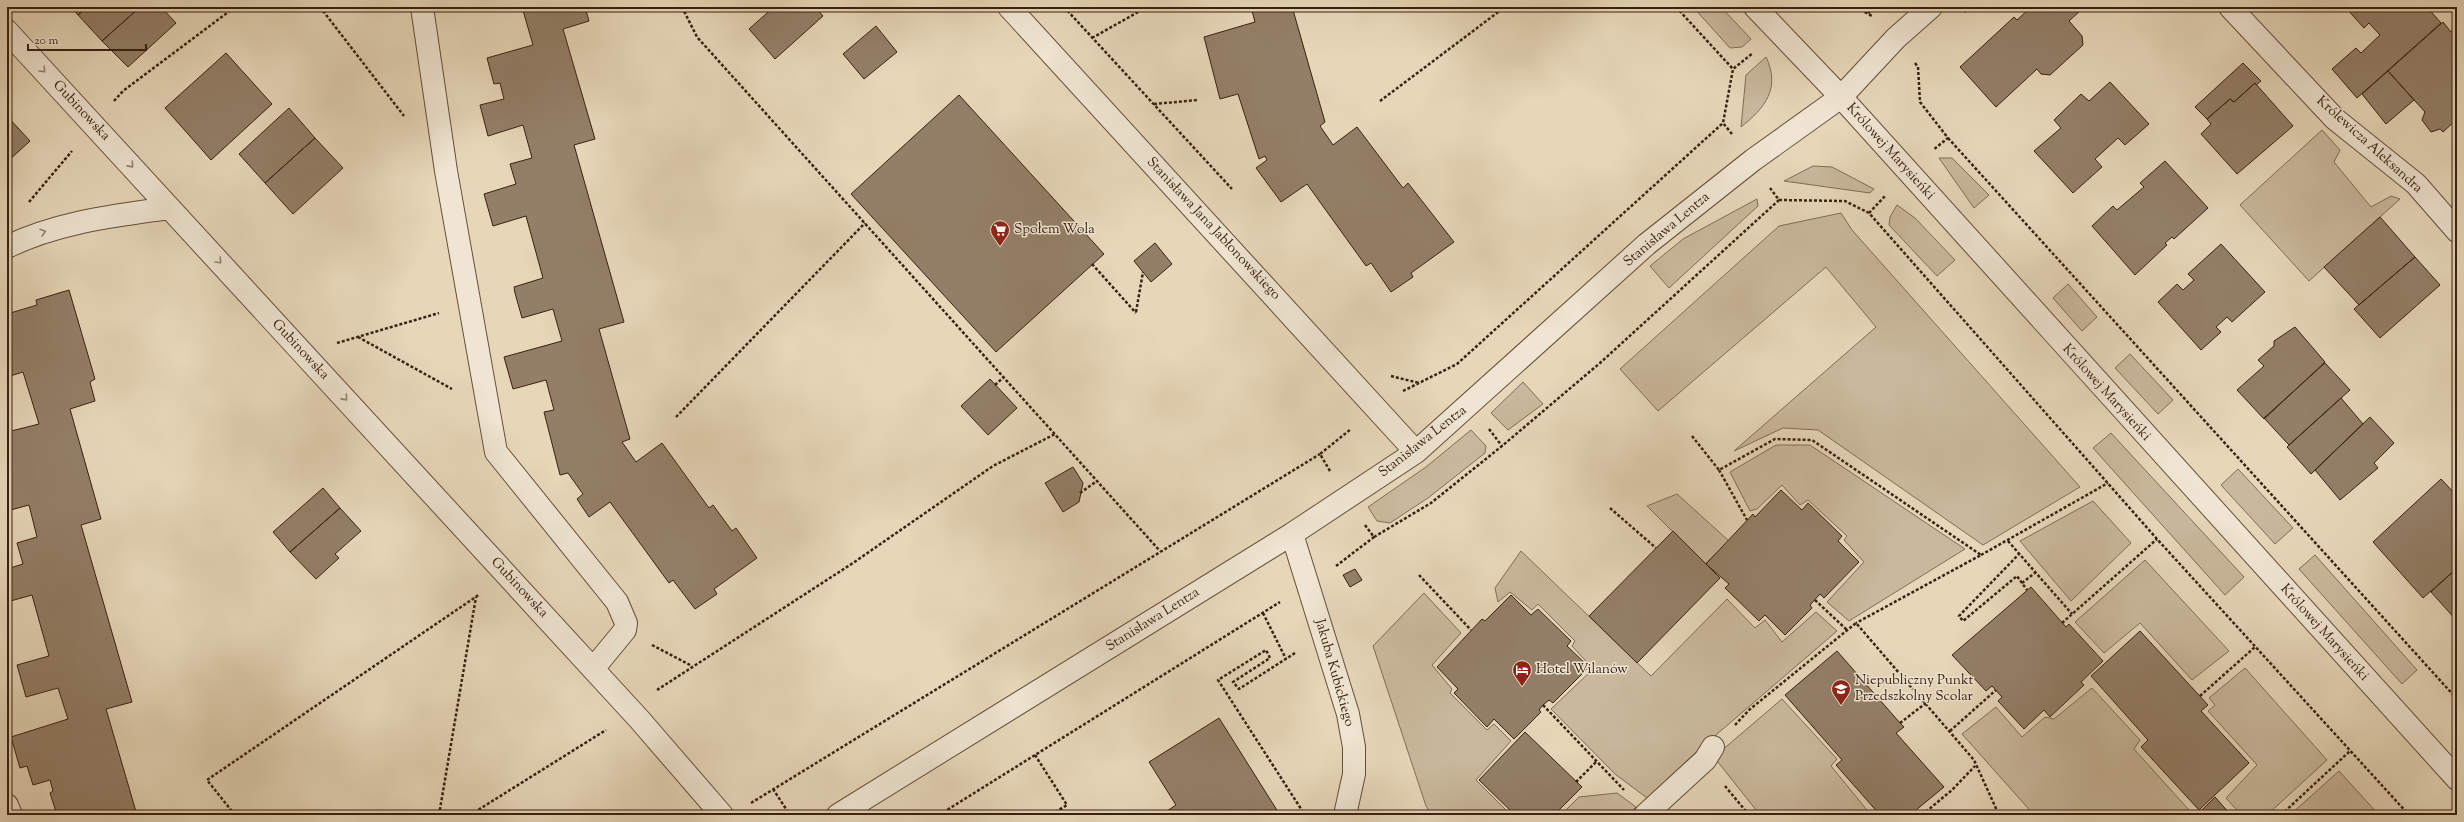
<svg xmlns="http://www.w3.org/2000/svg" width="2464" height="822" viewBox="0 0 2464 822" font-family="'Sorts Mill Goudy',serif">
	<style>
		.green { fill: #c9b89c; stroke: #816c56 }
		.building { fill: #937f68; stroke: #392010 }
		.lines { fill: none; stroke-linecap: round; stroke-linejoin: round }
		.minor-casing { stroke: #644e3a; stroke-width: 24 }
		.path { stroke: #392010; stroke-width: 2.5; stroke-dasharray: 3 2; stroke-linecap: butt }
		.minor { stroke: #efe5d2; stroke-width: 22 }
		.oneway { stroke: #948271 }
		.labels { text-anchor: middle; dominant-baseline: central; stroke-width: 3; stroke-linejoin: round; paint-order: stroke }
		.street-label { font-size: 14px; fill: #392010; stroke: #efe5d2 }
		.poi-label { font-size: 14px; fill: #392010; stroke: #efe5d2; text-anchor: start }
	</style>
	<rect width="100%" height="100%" fill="#e6d7b9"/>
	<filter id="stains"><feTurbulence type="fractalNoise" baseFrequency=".005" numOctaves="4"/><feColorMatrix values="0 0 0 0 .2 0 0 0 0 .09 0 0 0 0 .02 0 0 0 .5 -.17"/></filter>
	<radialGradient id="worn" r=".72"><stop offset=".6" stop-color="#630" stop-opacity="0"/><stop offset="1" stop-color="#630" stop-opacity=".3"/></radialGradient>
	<path class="green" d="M 1693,7 L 1721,7 L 1751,39 L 1742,47 L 1730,48 Z
		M 1766,57 C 1781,88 1765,108 1741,127 L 1746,75 Z
		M 2322,130 L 2340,150 L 2334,162 L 2371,207 L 2391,196 L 2400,199 L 2309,281 L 2240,205 Z
		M 1939,158 L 1952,158 L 1989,195 L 1974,208 Z
		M 1813,166 L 1832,167 L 1874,189 L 1870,193 L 1784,181 Z
		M 1757,199 L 1758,206 L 1669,288 L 1650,266 L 1683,239 Z
		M 1897,205 L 1915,218 L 1955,260 L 1937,276 L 1889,225 L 1890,217 Z
		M 1841,213 L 1852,230 L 2080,487 L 1983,545 L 1818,430 L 1783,428 L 1734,451 L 1876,327 L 1826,267 L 1658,411 L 1620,369 L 1779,226 Z
		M 2068,284 L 2097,317 L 2082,331 L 2053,298 Z
		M 2130,354 L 2173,400 L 2158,414 L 2115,368 Z
		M 1523,382 L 1543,404 L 1508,430 L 1491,413 Z
		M 1471,430 L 1486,446 L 1485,453 L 1428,498 L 1390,523 L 1377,521 L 1368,507 L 1426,467 Z
		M 2111,433 L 2244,577 L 2225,595 L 2093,448 Z
		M 1776,445 L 1810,445 L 1965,549 L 1849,621 L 1827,602 L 1864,562 L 1844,540 L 1847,536 L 1808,500 L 1800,505 L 1782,485 L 1757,509 L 1750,511 L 1730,472 Z
		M 2238,469 L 2293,528 L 2275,544 L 2221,485 Z
		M 1677,494 L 1729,541 L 1705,564 L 1647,506 Z
		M 2093,501 L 2131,543 L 2071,601 L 2020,541 Z
		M 1521,551 L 1651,676 L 1727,599 L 1755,628 L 1765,620 L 1782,642 L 1816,612 L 1837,631 L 1695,753 L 1647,798 L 1615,774 L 1551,709 L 1593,669 L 1572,646 L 1575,641 L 1538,604 L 1532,610 L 1510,592 L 1498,602 L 1495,588 Z
		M 2315,555 L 2417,670 L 2402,684 L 2299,569 Z
		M 2145,560 L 2229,651 L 2192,680 L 2140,623 L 2104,653 L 2075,622 Z
		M 1424,593 L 1461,633 L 1432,665 L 1452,689 L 1450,693 L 1487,730 L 1494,724 L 1511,741 L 1476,780 L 1511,815 L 1431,815 L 1426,806 L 1373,646 Z
		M 2245,668 L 2327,760 L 2267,815 L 2241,815 L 2226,798 L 2257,765 L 2208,711 L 2215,705 L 2209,698 Z
		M 2092,688 L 2140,740 L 2134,749 L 2189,810 L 2182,815 L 2034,815 L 1962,734 L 1996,707 L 2022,737 L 2045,717 L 2054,719 Z
		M 1782,699 L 1837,759 L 1831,766 L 1871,815 L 1760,815 L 1714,757 Z
		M 2339,771 L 2379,815 L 2290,815 Z
		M 1617,793 L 1636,807 L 1629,815 L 1561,815 L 1579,797 Z"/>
	<path class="building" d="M 71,7 L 87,7 L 78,15 Z
		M 87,7 L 140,7 L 102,41 L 78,15 Z
		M 140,7 L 161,7 L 176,23 L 128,67 L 102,41 Z
		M 522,7 L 585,7 L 589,21 L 563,29 L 595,139 L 574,145 L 624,322 L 599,329 L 630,439 L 622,442 L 636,462 L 662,443 L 709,508 L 713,505 L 732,531 L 736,528 L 757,558 L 714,589 L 717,594 L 695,609 L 673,580 L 669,583 L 610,502 L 589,517 L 577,499 L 583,494 L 568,473 L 560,475 L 544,412 L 554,410 L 546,380 L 513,389 L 511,382 L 504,357 L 562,341 L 553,309 L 522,318 L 515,293 L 514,287 L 543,278 L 526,216 L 493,226 L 484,194 L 516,184 L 510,164 L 532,158 L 523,125 L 488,136 L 480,105 L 504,99 L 500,83 L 494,84 L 487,58 L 533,45 Z
		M 774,7 L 815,7 L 823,16 L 775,59 L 749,29 Z
		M 1251,7 L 1302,7 L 1293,10 L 1325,122 L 1320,126 L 1333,145 L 1357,127 L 1403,188 L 1408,183 L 1454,242 L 1411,273 L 1413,277 L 1391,292 L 1371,263 L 1366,266 L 1307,184 L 1281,202 L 1256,168 L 1267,160 L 1265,156 L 1259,159 L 1238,94 L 1220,99 L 1204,37 L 1255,22 Z
		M 2031,7 L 2078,7 L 2081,10 L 2069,21 L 2082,36 L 2083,45 L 2050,75 L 2041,74 L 2037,69 L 1996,107 L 1960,67 L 2014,17 L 2017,20 Z
		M 2345,7 L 2427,7 L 2441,23 L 2357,98 L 2332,69 L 2356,48 L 2361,53 L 2380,35 L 2369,23 L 2364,28 Z
		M 2443,22 L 2451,32 L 2457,29 L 2457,119 L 2443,132 L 2440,129 L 2431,132 L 2422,120 L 2425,112 L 2388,71 Z
		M 876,26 L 897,52 L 864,79 L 843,54 Z
		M 226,53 L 272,104 L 211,160 L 165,108 Z
		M 2243,63 L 2261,81 L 2256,85 L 2255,83 L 2234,102 L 2230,99 L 2207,119 L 2195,107 Z
		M 2388,71 L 2414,100 L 2386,124 L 2362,94 Z
		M 2110,82 L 2149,124 L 2125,145 L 2118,138 L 2095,159 L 2102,167 L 2073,193 L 2034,151 L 2061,128 L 2054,120 L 2081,94 L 2089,101 Z
		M 2255,83 L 2293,126 L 2237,174 L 2201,134 L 2211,124 L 2207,119 L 2230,99 L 2234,102 Z
		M 959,95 L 1104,254 L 996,352 L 851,194 Z
		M 289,108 L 315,138 L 265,183 L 239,154 Z
		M 7,116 L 30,141 L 7,162 Z
		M 315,138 L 343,168 L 293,214 L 265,183 Z
		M 2165,161 L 2208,208 L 2174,239 L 2172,237 L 2165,243 L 2167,245 L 2135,275 L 2092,226 L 2113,206 L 2117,210 L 2144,187 L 2140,183 Z
		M 2380,217 L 2415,257 L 2359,305 L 2324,267 Z
		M 1155,243 L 1172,264 L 1151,282 L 1134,261 Z
		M 2221,244 L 2265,292 L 2232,322 L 2227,317 L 2216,327 L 2221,332 L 2201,350 L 2158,302 L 2177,284 L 2183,290 L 2194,280 L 2188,274 Z
		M 2415,257 L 2440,285 L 2380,338 L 2354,309 Z
		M 69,290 L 95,379 L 90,382 L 95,401 L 70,409 L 101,519 L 81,525 L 132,702 L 106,709 L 137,815 L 57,815 L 50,793 L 53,791 L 50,780 L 33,785 L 27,766 L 20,768 L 11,737 L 68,719 L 58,688 L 26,697 L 17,665 L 49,656 L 32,595 L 7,602 L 7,569 L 23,564 L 17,543 L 37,537 L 29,505 L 7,511 L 7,477 L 9,477 L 7,468 L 7,432 L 39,424 L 23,372 L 7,377 L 7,314 L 37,305 L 36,300 Z
		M 2295,327 L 2325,362 L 2264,419 L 2237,390 L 2264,366 L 2258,360 L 2274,346 L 2274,341 Z
		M 2325,363 L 2350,390 L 2289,445 L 2264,418 Z
		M 990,379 L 1017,408 L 988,435 L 961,406 Z
		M 2341,398 L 2363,424 L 2311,474 L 2287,447 Z
		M 2370,417 L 2394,443 L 2374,463 L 2378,468 L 2340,500 L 2315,470 Z
		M 1073,467 L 1083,483 L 1079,502 L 1063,512 L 1045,483 Z
		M 2441,479 L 2457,496 L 2457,568 L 2423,598 L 2373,542 Z
		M 323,488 L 340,508 L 290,552 L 273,532 Z
		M 1781,490 L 1802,510 L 1808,503 L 1842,536 L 1838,541 L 1859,562 L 1824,598 L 1820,594 L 1810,605 L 1812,608 L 1785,635 L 1765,615 L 1759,621 L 1725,588 L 1729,584 L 1706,564 L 1753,514 L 1755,517 Z
		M 340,508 L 361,531 L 335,554 L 339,558 L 316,579 L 290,552 Z
		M 1673,531 L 1720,578 L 1637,663 L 1589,616 Z
		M 2457,568 L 2457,621 L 2431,592 Z
		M 1355,569 L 1362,580 L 1350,587 L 1343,575 Z
		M 2031,587 L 2066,627 L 2069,624 L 2103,661 L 2081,682 L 2084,685 L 2050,717 L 2044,710 L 2024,729 L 1998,701 L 2002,697 L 1992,686 L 1986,691 L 1952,655 Z
		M 1511,595 L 1531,615 L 1538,609 L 1571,641 L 1567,646 L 1589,667 L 1553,703 L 1549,700 L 1543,705 L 1539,710 L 1541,712 L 1514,739 L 1494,719 L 1487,727 L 1454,693 L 1458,689 L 1437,667 L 1482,619 L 1485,621 Z
		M 2140,631 L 2208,705 L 2201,711 L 2249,763 L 2199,810 L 2141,747 L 2148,740 L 2091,676 Z
		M 1837,651 L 1900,723 L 1904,727 L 1896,733 L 1944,787 L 1910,815 L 1880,815 L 1836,765 L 1842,760 L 1785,695 Z
		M 1219,718 L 1280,815 L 1166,815 L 1164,813 L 1176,805 L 1149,762 Z
		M 1525,732 L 1582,787 L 1554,815 L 1515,815 L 1479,780 Z
		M 2215,797 L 2231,815 L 2197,815 Z"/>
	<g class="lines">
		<defs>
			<path id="minor" d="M 422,7 L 446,171 L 496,452 L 617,602 L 626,623 L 625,630 L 593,669
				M 1009,7 L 1416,452
				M 1755,7 L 1841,97 L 2457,779
				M 2230,7 L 2335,119 L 2416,184 L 2457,231
				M 7,31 L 639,719 L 722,815
				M 7,247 C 57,222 114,216 169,208
				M 1292,534 L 1348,714 L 1354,747 L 1354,774 L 1345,815
				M 7,805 L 11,815
				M 838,815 L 1292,534 L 1416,452 L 1647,244 L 1753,160 L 1841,97 L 1896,38 L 1931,7
				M 1645,815 L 1705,760 L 1713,747"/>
		</defs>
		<use href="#minor" class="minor-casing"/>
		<path class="path" d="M 320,7 L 404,116
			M 682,7 L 697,37 L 1160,551
			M 1064,7 L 1232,189
			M 1676,7 L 1733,69
			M 1856,7 L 1872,16
			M 1802,11 L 1807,7
			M 1964,12 L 1969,7
			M 1868,13 L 1875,7
			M 1092,38 L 1147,7
			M 1915,63 L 1918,67 L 1920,102 L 1948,138 L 1933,150
			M 114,101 L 123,91 L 235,7
			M 1380,101 L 1505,7
			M 1154,104 L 1198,100
			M 1732,134 L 1723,123 L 1733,69 L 1753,53
			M 1948,138 L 2457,699
			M 1779,200 L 1845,201 L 1869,213 L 2157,539 L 2409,815
			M 29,202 L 72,151
			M 1869,213 L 1886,195
			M 1092,264 L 1136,313
			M 1136,312 L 1143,272
			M 358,337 L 452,389
			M 337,343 L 439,313
			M 1391,376 L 1419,383
			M 995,385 L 1004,377
			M 1403,391 L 1457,364 L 1723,123
			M 676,417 L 865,223
			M 1489,429 L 1502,446
			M 1692,436 L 1719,470 L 1775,439 L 1812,440 L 1981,555 L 1856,623
			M 1719,470 L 1747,520
			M 1330,471 L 1320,454 L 1351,429
			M 1080,493 L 1097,481
			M 1610,508 L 1656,548
			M 1365,525 L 1374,537 L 1431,503 L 1502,446 L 1600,363 L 1779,200 L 1770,188
			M 2008,541 L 2072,614
			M 2020,553 L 1959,616 L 1963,621 L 2017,576 L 2027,590
			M 1981,555 L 2108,483
			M 1336,566 L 1374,537
			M 1419,575 L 1471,630
			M 2022,583 L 2036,572
			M 1815,600 L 1847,630
			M 1263,613 L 1286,659
			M 2062,623 L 2157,539
			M 652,645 L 692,666
			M 1295,653 L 1239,689 L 1233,682 L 1270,658 L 1266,650 L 1218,680 L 1305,815
			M 657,690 L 853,563 L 993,466 L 1055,434
			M 2200,696 L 2255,647
			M 1543,705 L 1624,790
			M 1900,723 L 1926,703
			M 1735,725 L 1749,710 L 1856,623 L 1974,760 L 1999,815
			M 1950,731 L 1996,690
			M 1035,755 L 1067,805 L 1050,815
			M 1576,782 L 1597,761
			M 1725,786 L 1749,815
			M 773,789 L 790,815
			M 751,803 L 1320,454
			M 1060,808 L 1065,815
			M 235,815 L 207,780 L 480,594
			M 439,815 L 476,597
			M 470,815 L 606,730
			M 939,815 L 1280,602
			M 1922,815 L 1952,790 L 1975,766
			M 2281,815 L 2350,751"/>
		<use href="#minor" class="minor"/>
	</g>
	<defs><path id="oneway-chevron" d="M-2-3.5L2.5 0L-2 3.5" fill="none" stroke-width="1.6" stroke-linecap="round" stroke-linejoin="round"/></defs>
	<g class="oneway">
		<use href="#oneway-chevron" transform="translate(43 70) rotate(47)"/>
		<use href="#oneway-chevron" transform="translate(131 165) rotate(48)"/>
		<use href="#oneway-chevron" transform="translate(43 232) rotate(-17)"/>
		<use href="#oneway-chevron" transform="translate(219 261) rotate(47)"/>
		<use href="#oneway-chevron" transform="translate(345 398) rotate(48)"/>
	</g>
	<defs>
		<symbol id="supermarket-pin" viewBox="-11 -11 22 30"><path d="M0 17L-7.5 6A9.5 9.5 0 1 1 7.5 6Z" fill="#8f2418" stroke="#efe5d2"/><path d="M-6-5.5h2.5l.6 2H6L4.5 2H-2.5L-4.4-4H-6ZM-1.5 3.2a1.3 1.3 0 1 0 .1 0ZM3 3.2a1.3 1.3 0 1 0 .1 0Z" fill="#fff"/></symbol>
		<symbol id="hotel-pin" viewBox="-11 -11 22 30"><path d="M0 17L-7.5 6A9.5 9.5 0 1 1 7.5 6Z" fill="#8f2418" stroke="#efe5d2"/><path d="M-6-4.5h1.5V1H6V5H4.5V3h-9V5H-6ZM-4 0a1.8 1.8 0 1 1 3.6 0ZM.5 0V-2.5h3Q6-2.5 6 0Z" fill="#fff"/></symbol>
		<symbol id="school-pin" viewBox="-11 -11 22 30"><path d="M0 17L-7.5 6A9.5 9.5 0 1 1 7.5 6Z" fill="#8f2418" stroke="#efe5d2"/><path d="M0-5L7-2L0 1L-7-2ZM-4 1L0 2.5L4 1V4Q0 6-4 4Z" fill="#fff"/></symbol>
	</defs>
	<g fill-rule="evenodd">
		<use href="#supermarket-pin" x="989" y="219" width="22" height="30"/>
		<use href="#hotel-pin" x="1511" y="659" width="22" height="30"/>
		<use href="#school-pin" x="1830" y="678" width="22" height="30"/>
	</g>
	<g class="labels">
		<g class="street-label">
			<text transform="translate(81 111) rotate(47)">Gubinowska</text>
			<text transform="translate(2369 145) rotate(42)">Królewicza Aleksandra</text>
			<text transform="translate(1890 152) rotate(48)">Królowej Marysieńki</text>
			<text transform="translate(1213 229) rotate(47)">Stanisława Jana Jabłonowskiego</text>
			<text transform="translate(1667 230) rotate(-40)">Stanisława Lentza</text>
			<text transform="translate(300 350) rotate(47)">Gubinowska</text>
			<text transform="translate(2106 393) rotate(48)">Królowej Marysieńki</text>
			<text transform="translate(1423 442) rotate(-38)">Stanisława Lentza</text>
			<text transform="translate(519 588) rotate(47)">Gubinowska</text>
			<text transform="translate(1153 620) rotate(-32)">Stanisława Lentza</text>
			<text transform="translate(2324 633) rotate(48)">Królowej Marysieńki</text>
			<text transform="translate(1334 673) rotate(74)">Jakuba Kubickiego</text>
		</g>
		<g class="poi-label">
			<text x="1014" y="230">Społem Wola</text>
			<text x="1536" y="670">Hotel Wilanów</text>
			<text x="1855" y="681">Niepubliczny Punkt<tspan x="1855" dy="16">Przedszkolny Scolar</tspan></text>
		</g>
	</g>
	<rect width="2464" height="822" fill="none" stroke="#e6d7b9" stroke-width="24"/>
	<rect x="8" y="8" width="2448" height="806" fill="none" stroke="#392010" stroke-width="2"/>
	<rect x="12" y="12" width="2440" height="798" fill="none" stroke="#392010"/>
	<path d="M28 44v6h118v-6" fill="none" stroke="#392010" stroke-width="2"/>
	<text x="34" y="44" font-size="12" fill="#392010" stroke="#efe5d2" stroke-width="3" paint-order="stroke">20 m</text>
	<rect width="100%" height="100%" filter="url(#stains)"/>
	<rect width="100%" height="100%" fill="url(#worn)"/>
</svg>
